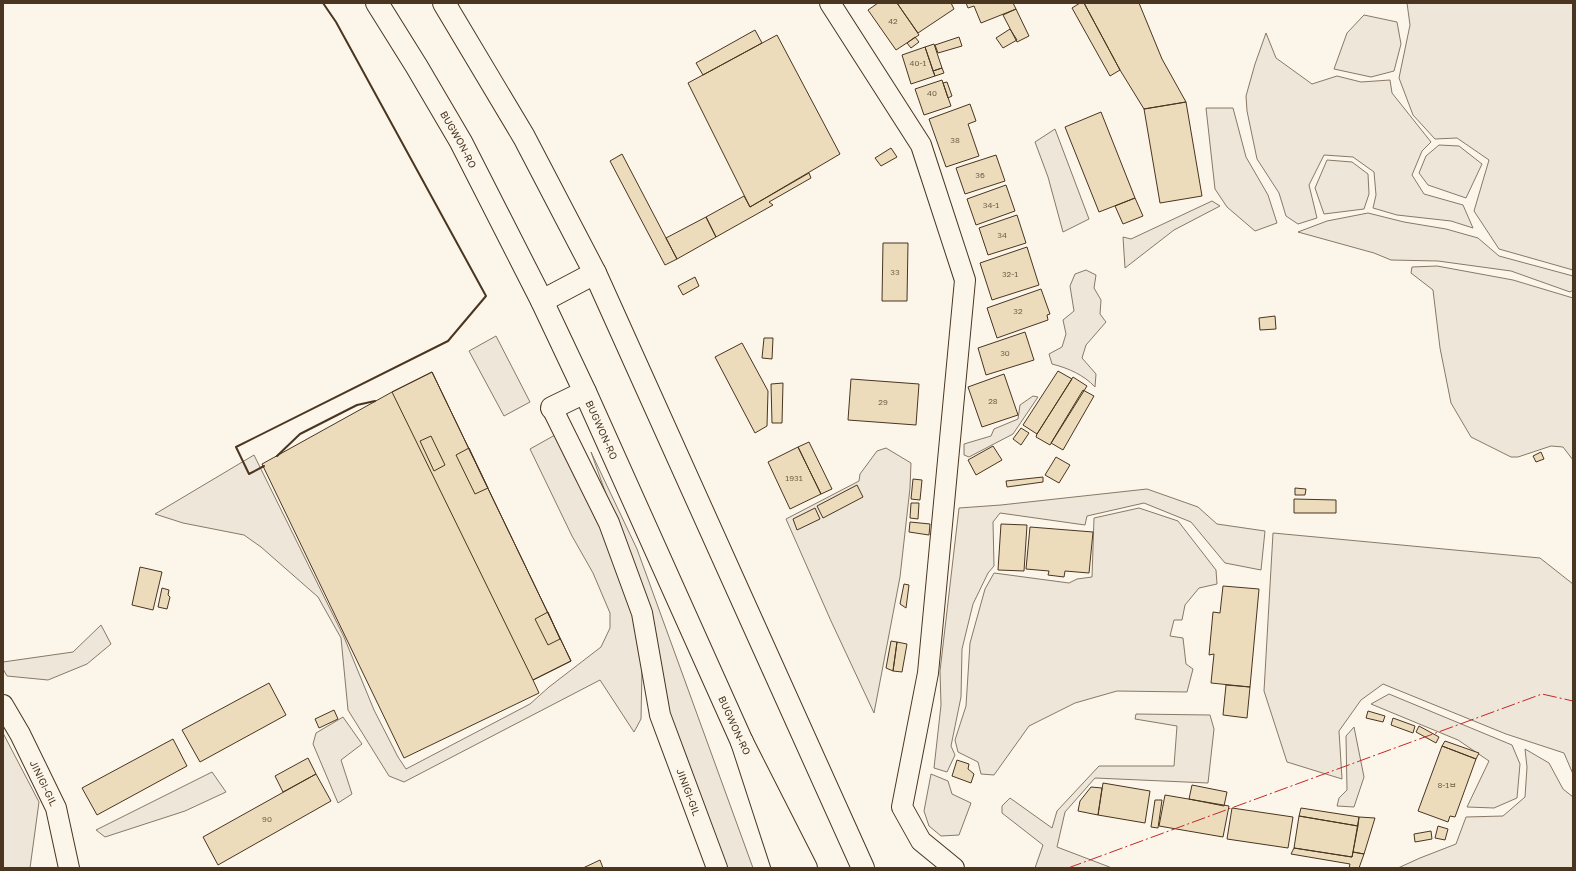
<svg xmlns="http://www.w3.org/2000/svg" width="1576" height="871" viewBox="0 0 1576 871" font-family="'Golos Text','Noto Sans KR',sans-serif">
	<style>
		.green { fill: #ede6d9; stroke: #887966 }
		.building { fill: #ecdcbc; stroke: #4a3520 }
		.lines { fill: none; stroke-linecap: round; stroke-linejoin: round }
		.minor-casing { stroke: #4a3520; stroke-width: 22 }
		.tertiary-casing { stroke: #4a3520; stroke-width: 24 }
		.motorway-casing { stroke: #4a3520; stroke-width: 24 }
		.minor { stroke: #fbf6e9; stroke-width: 20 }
		.tertiary { stroke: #fbf6e9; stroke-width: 22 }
		.motorway { stroke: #fbf6e9; stroke-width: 22 }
		.wall { stroke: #4a3520; stroke-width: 2 }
		.power { stroke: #c62828; stroke-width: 1; stroke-dasharray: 14 3 2 3; stroke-linecap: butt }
		.labels { text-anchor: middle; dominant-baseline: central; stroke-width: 3; stroke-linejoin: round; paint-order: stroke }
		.number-label { font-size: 8px; fill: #725f47 }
		.street-label { font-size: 10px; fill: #4a3520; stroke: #fbf6e9 }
	</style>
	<rect width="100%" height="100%" fill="#fbf6e9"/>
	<path class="green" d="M 1407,3 L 1573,3 L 1573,270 L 1499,249 L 1474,211 L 1489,160 L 1457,138 L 1435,139 L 1413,115 L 1399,78 L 1410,25 Z
		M 1364,15 L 1397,22 L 1401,44 L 1394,71 L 1371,77 L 1334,69 L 1347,33 Z
		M 1266,33 L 1276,58 L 1312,84 L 1337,76 L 1361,82 L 1390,80 L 1392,93 L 1431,142 L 1422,151 L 1412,175 L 1424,194 L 1463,205 L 1473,228 L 1451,221 L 1397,215 L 1373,208 L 1376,195 L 1374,172 L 1353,157 L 1324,155 L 1309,185 L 1317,218 L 1298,224 L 1286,216 L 1279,193 L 1257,159 L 1247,111 L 1246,96 L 1255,64 Z
		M 1206,108 L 1233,108 L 1246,157 L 1268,195 L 1277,223 L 1255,231 L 1227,207 L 1215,189 Z
		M 1055,129 L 1089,219 L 1063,232 L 1048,177 L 1035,142 Z
		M 1439,145 L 1459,146 L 1482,164 L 1466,198 L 1428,185 L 1419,173 L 1426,156 Z
		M 1327,160 L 1352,162 L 1368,174 L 1369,194 L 1364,209 L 1324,214 L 1315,188 Z
		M 1212,201 L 1220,206 L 1174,230 L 1125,268 L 1123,237 L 1131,239 Z
		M 1368,213 L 1404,222 L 1446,229 L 1478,238 L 1499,256 L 1573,276 L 1573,290 L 1570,292 L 1511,271 L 1438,261 L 1391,260 L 1374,253 L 1298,232 L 1327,221 Z
		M 1437,266 L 1513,280 L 1573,298 L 1573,460 L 1563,447 L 1551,446 L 1518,457 L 1511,457 L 1471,437 L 1451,403 L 1440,348 L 1433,290 L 1411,273 L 1412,267 Z
		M 1086,270 L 1096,275 L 1094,288 L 1101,300 L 1100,314 L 1106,322 L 1086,345 L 1082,358 L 1096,374 L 1095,387 C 1084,375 1068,368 1052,364 L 1049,354 L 1062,347 L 1066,334 L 1063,320 L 1074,311 L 1070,286 L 1075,274 Z
		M 496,336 L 530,402 L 504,416 L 469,351 Z
		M 1033,396 L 1038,397 L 1013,434 L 969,457 L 964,455 L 964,444 L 991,436 L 994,429 L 1018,419 L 1020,405 Z
		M 555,435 L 611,548 L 636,616 L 642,668 L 641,719 L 634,732 L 600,680 L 404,782 L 389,776 L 348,710 L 341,638 L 318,597 L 261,547 L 244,535 L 183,523 L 155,514 L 254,455 L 344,637 L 374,710 L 398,757 L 406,769 L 530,704 L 549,687 L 601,647 L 610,628 L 610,613 L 593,573 L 572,536 L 530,449 Z
		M 886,448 L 911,463 L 910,488 L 900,577 L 874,713 L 831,621 L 786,519 L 859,481 L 860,474 L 877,451 Z
		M 591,452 L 637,549 L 753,868 L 726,868 L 669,718 L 627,553 Z
		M 1147,489 L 1198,507 L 1217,524 L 1265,531 L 1261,570 L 1225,563 L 1191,522 L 1144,503 L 1087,516 L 1085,525 L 1000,513 L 993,522 L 994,566 L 988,573 L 973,604 L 962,649 L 961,697 L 951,746 L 955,755 L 947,772 L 934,768 L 941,705 L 940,671 L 959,508 L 1001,505 Z
		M 1139,508 L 1178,521 L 1216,570 L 1217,584 L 1199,588 L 1185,605 L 1182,620 L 1174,620 L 1170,636 L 1183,638 L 1186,664 L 1193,669 L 1187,692 L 1117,691 L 1075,703 L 1029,726 L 994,775 L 981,774 L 978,762 L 958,752 L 955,740 L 966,706 L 970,643 L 985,589 L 994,573 L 1069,583 L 1077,579 L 1092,577 L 1094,518 Z
		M 1273,533 L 1540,558 L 1573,584 L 1573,774 L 1564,753 L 1506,734 L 1383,684 L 1361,700 L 1339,731 L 1342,779 L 1287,762 L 1264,691 Z
		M 101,625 L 111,644 L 87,664 L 48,680 L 7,676 L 3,669 L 3,662 L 73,652 Z
		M 1389,694 L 1512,745 L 1520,764 L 1517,798 L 1494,808 L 1467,807 L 1489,761 L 1458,740 L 1371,704 Z
		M 1136,714 L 1210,715 L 1214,729 L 1208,783 L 1095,778 L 1065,812 L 1057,847 L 1112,868 L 1035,868 L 1043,845 L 1002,813 L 1002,806 L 1010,798 L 1052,828 L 1057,811 L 1099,766 L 1174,766 L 1177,726 L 1135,719 Z
		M 343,717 L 362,744 L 341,760 L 352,794 L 338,803 L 313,744 L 316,733 Z
		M 1354,727 L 1364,777 L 1354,807 L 1337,806 L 1339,798 L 1347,790 L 1346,736 Z
		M 3,733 L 39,802 L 30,868 L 3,868 Z
		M 1525,749 L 1549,763 L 1563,789 L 1573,797 L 1573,868 L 1398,868 L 1420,858 L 1456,844 L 1466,817 L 1503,816 L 1525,797 L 1527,767 Z
		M 212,772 L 226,792 L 185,811 L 105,837 L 96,830 Z
		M 931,774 L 948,781 L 952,794 L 971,803 L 959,835 L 941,836 L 929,826 L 924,811 Z"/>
	<path class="building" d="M 878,3 L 897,3 L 919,35 L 896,50 L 868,10 Z
		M 897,3 L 951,3 L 954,9 L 918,33 Z
		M 966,3 L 1013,3 L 1016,9 L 981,23 L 974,6 L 968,8 Z
		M 1080,3 L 1084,3 L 1120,70 L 1110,76 L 1072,8 Z
		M 1084,3 L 1139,3 L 1162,59 L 1186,102 L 1144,109 L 1120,70 Z
		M 1016,9 L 1029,36 L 1017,42 L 1003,15 Z
		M 1010,29 L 1017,40 L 1003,48 L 996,38 Z
		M 755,30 L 762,43 L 703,75 L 696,63 Z
		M 777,35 L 840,154 L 750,207 L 688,83 Z
		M 915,37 L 919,42 L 911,48 L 907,43 Z
		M 959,37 L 962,46 L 938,53 L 935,45 Z
		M 934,44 L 942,68 L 933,71 L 925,47 Z
		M 925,47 L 935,76 L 911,84 L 902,55 Z
		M 942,68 L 944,73 L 935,76 L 933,71 Z
		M 942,80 L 951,106 L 924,115 L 915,89 Z
		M 947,82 L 952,96 L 948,98 L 943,83 Z
		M 1186,102 L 1202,196 L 1160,203 L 1144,109 Z
		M 970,104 L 976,121 L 968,124 L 979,156 L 946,167 L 929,119 Z
		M 1101,112 L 1135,198 L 1099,212 L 1065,127 Z
		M 891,148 L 897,157 L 881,166 L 875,158 Z
		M 622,154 L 677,259 L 665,265 L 610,161 Z
		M 996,155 L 1005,181 L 965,194 L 956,168 Z
		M 809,173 L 811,178 L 769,202 L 773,205 L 716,237 L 706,217 L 744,196 L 750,207 Z
		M 1006,185 L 1015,211 L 976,225 L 967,199 Z
		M 1135,198 L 1143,216 L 1123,224 L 1115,206 Z
		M 1017,215 L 1026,243 L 988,255 L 979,228 Z
		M 706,217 L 716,237 L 677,259 L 666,238 Z
		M 883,243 L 908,243 L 907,301 L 882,301 Z
		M 1027,247 L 1039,285 L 992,300 L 980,263 Z
		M 695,277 L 699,286 L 683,295 L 678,286 Z
		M 1041,289 L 1050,314 L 1047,315 L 1048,320 L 997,338 L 987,308 Z
		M 1275,316 L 1276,329 L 1260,330 L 1259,318 Z
		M 1025,332 L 1034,360 L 986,375 L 978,348 Z
		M 764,338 L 773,338 L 772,359 L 762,358 Z
		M 742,343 L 768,391 L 767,426 L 755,433 L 715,357 Z
		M 1058,371 L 1072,379 L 1037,434 L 1023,425 Z
		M 432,372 L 571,661 L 533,680 L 539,693 L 404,758 L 262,464 L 392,392 Z
		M 432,372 L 571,661 L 533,680 L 392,392 Z
		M 1004,374 L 1018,415 L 982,427 L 968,387 Z
		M 1073,377 L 1087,386 L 1050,445 L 1036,437 L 1037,434 Z
		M 851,379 L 919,384 L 916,425 L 848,420 Z
		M 783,383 L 782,423 L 772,423 L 771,384 Z
		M 1083,390 L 1094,396 L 1063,450 L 1051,443 Z
		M 1021,428 L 1029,433 L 1021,445 L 1013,439 Z
		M 431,436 L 445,465 L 434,471 L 420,441 Z
		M 809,442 L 832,489 L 821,494 L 798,447 Z
		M 993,446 L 1002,460 L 976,475 L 968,460 Z
		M 798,447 L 821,494 L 790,509 L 768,462 Z
		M 469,448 L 488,488 L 475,494 L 456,455 Z
		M 1541,452 L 1544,459 L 1536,462 L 1533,456 Z
		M 1056,457 L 1070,465 L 1059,483 L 1045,475 Z
		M 1043,477 L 1043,482 L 1007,487 L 1006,481 Z
		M 913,479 L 922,480 L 920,500 L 911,499 Z
		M 857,485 L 863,497 L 823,518 L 817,506 Z
		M 1295,488 L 1306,489 L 1305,495 L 1295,495 Z
		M 1294,499 L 1336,500 L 1336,513 L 1294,513 Z
		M 911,503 L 919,503 L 918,519 L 910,518 Z
		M 815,508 L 820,519 L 797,530 L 793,519 Z
		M 910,522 L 930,524 L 929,535 L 909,532 Z
		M 1001,524 L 1027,525 L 1024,571 L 998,570 Z
		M 1030,527 L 1093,532 L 1089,573 L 1065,571 L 1064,577 L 1048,575 L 1049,571 L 1026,569 Z
		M 140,567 L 162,572 L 153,610 L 132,605 Z
		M 904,584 L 909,585 L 906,608 L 900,604 Z
		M 1223,586 L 1259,589 L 1250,687 L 1211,683 L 1214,654 L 1209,655 L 1213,612 L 1220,613 Z
		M 162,588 L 169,590 L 168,595 L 170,597 L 167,609 L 158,607 Z
		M 548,612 L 560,639 L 548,645 L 535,619 Z
		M 891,641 L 897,642 L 893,671 L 886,668 Z
		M 897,642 L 907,644 L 902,672 L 893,671 Z
		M 269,683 L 286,715 L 200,762 L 182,730 Z
		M 1226,685 L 1250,687 L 1247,718 L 1223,715 Z
		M 334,710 L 338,719 L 319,728 L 315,719 Z
		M 1368,711 L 1385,716 L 1383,722 L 1366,718 Z
		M 1393,718 L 1415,726 L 1413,733 L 1391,725 Z
		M 1419,726 L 1439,737 L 1436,743 L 1416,732 Z
		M 173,739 L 187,766 L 97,815 L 82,788 Z
		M 1445,741 L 1479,753 L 1476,759 L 1442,746 Z
		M 1442,746 L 1476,759 L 1455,817 L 1450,816 L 1448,822 L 1418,811 Z
		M 308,758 L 316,774 L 283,792 L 275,776 Z
		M 957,760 L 969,764 L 968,769 L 974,774 L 971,783 L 952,776 Z
		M 316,774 L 331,801 L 218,865 L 203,837 Z
		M 1103,783 L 1150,791 L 1145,823 L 1098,815 Z
		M 1192,785 L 1227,792 L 1224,806 L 1189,799 Z
		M 1091,787 L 1102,788 L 1098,815 L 1078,811 L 1080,801 Z
		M 1165,795 L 1229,806 L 1223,837 L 1159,826 Z
		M 1155,800 L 1162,800 L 1158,828 L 1151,827 Z
		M 1232,808 L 1293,817 L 1288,848 L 1227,839 Z
		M 1301,808 L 1359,817 L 1358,826 L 1299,816 Z
		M 1299,816 L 1358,826 L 1352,857 L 1294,848 Z
		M 1359,817 L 1375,818 L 1364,854 L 1353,852 Z
		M 1438,826 L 1448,829 L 1445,840 L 1435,838 Z
		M 1431,831 L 1432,839 L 1415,842 L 1414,834 Z
		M 1294,848 L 1352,857 L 1353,852 L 1364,854 L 1359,868 L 1349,868 L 1350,864 L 1291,854 Z
		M 600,860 L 603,868 L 583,868 Z"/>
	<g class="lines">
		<defs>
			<g id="minor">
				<path d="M 830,3 L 921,145 L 965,280 L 928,673 L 902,807 L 921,841 L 954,868"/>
				<path id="s1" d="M 552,408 L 609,523 L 642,613 L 660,715 L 717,868"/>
				<path id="s2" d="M 3,705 L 20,734 L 56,808 L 69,868"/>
			</g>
			<g id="tertiary">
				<path id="s3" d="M 377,3 L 417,67 L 461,142 L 542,301 L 585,392 L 742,742 L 806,868"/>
				<path d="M 444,3 L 524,137 L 595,273 L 863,868"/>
				<path d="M 542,301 L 595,273"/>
				<path d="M 552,408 L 585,392"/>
			</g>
			<path id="motorway" d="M 742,742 L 783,868"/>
		</defs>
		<use href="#minor" class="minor-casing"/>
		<use href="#tertiary" class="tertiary-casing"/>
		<use href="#motorway" class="motorway-casing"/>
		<use href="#minor" class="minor"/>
		<use href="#tertiary" class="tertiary"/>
		<use href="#motorway" class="motorway"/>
		<path class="wall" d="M 277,456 L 300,434 L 357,405 L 375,401
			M 264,466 L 249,474 L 236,447 L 448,341 L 486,296 L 336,22 L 323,3"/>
		<path class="power" d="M 1068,868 L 1542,694 L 1573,701"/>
	</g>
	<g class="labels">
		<g class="number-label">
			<text x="893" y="21">42</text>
			<text x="918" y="63">40-1</text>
			<text x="932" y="93">40</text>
			<text x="955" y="140">38</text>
			<text x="980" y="175">36</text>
			<text x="991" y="205">34-1</text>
			<text x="1002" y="235">34</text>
			<text x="895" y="272">33</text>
			<text x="1010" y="274">32-1</text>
			<text x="1018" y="311">32</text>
			<text x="1005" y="353">30</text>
			<text x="993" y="401">28</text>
			<text x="883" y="402">29</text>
			<text x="794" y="478">1931</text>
			<text x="1447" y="785">8-1ㅂ</text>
			<text x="267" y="819">90</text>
		</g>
		<g class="street-label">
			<text stroke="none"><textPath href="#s3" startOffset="159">BUGWON-RO</textPath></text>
			<text stroke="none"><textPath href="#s3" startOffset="483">BUGWON-RO</textPath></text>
			<text stroke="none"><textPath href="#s3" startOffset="807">BUGWON-RO</textPath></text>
			<text stroke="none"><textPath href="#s2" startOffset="88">JINIGI-GIL</textPath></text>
			<text stroke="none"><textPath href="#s1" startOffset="410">JINIGI-GIL</textPath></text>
		</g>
	</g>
	<rect width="1576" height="871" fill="none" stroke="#4a3520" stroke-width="8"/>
</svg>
